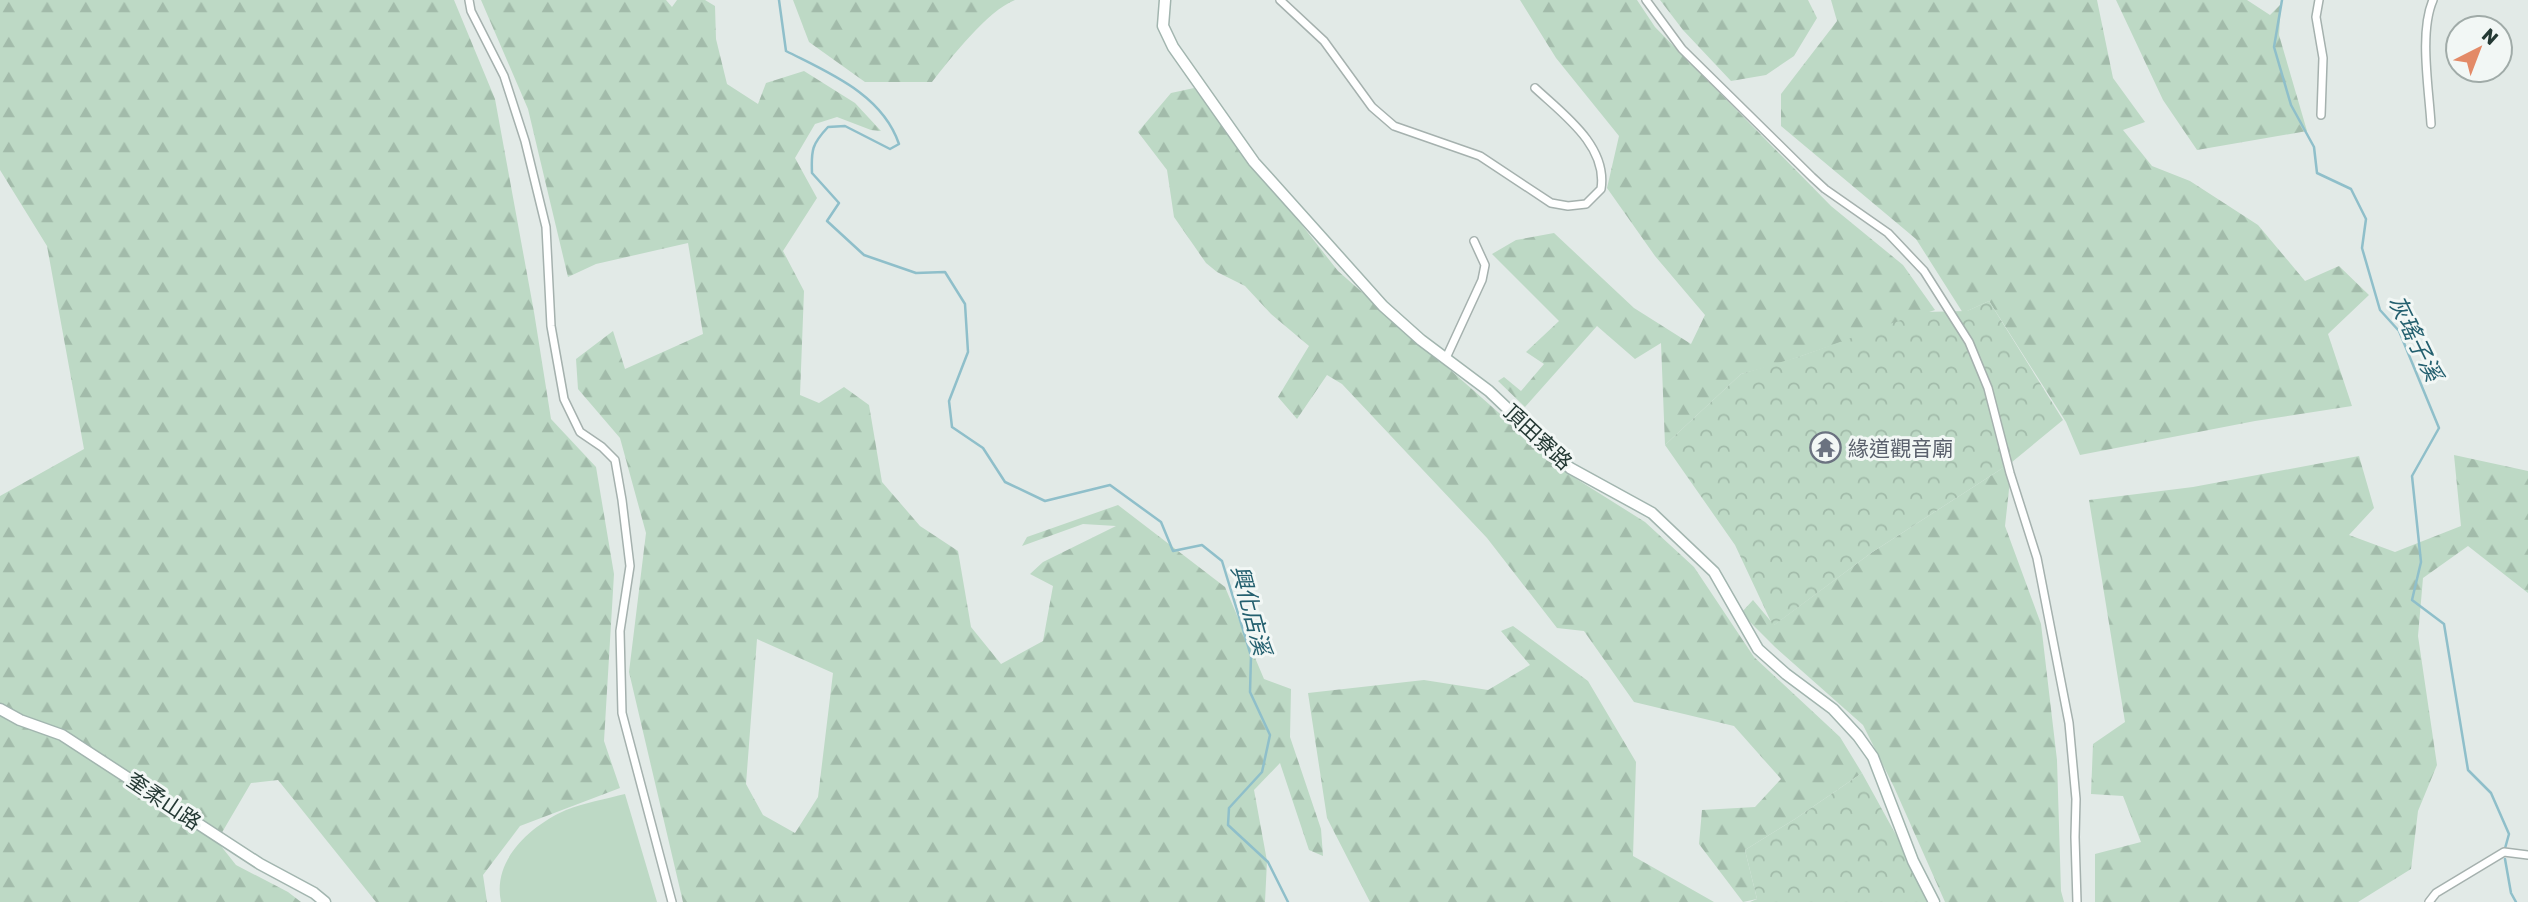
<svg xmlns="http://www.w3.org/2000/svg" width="2528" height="902" viewBox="0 0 2528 902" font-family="Rubik,'Noto Sans TC',sans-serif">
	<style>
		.forest { fill: url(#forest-firs); fill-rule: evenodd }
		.park { fill: url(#park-crowns) }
		.pitch { fill: #bdd9c5 }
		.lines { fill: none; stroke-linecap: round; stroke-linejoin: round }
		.stream { stroke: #8fbfca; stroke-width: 2.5 }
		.street-casing { stroke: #a5b1ae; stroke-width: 10 }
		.secondary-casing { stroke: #a2b5af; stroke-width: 13 }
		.street { stroke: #fff; stroke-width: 7 }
		.secondary { stroke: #fff; stroke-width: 10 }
		.labels { text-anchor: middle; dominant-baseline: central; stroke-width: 6; stroke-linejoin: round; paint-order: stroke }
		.street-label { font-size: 21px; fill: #243934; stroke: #f2f7f5 }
		.worship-label { font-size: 21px; fill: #5b616d; stroke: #f2f7f5; text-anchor: start }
		.water-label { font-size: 23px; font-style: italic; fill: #24606f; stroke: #f2f7f5 }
	</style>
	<defs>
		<pattern id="forest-firs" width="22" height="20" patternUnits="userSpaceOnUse" patternTransform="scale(1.75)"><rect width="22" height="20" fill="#bdd9c5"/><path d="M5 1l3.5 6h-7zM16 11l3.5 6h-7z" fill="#a2bbaa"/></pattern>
		<pattern id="park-crowns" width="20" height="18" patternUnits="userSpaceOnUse" patternTransform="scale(1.75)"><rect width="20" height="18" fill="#bdd9c5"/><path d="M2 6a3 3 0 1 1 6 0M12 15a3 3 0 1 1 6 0" fill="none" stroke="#a2bbaa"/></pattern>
	</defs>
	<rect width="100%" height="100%" fill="#e2eae7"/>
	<path class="forest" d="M 0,0 L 454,0 L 495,99 L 534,312 L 551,419 L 596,467 L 614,574 L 604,741 L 620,788 L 520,826 L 483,875 L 487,902 L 376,902 L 278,780 L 251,783 L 217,841 L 236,865 L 288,892 L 301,902 L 0,902 L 0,496 L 84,449 L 47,246 L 0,170 Z
		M 481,0 L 666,0 L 672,7 L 677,0 L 705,0 L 715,6 L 716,39 L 727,84 L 758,104 L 766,83 L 804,71 L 855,103 L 881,131 L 871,130 L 837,117 L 815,124 L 795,158 L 817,198 L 783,251 L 804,291 L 800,395 L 819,403 L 844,387 L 869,405 L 882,482 L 920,526 L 958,551 L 971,627 L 1001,664 L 1043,641 L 1053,586 L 1030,574 L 1043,562 L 1116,526 L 1083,524 L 1022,546 L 1027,537 L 1118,505 L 1225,587 L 1264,679 L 1291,689 L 1290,737 L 1321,829 L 1323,856 L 1309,850 L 1280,763 L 1254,790 L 1267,861 L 1265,902 L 683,902 L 629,672 L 646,533 L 620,438 L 578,389 L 576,359 L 613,331 L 625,369 L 703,334 L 688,243 L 596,264 L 568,277 L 528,109 ZM 757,639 L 833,673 L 818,797 L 795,833 L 763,815 L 746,784 Z
		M 793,0 L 1015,0 C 987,11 951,58 932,82 L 865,82 L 809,42 Z
		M 1520,0 L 1637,0 L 1655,27 L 1831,206 L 1903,265 L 1935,310 L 1778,364 L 1741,374 L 1665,445 L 1661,343 L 1635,359 L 1597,326 L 1525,407 L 1498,381 L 1504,377 L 1521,391 L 1544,364 L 1526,352 L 1559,321 L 1492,254 L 1516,240 L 1554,233 L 1634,308 L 1691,344 L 1705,315 L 1655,256 L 1607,188 L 1619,136 L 1556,58 Z
		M 1660,0 L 1808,0 L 1817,18 L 1794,56 L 1766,75 L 1731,81 L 1683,30 Z
		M 1831,0 L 2097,0 L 2113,78 L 2145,122 L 2123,130 L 2152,166 L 2190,181 L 2258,225 L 2305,281 L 2339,266 L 2369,295 L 2328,334 L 2352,406 L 2255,421 L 2080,455 L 2066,422 L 1989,301 L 1963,313 L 1916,239 L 1781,126 L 1781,94 L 1837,21 Z
		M 2116,0 L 2247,0 L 2270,15 L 2281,4 L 2279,35 L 2307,131 L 2197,150 L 2163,100 Z
		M 1194,88 L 1338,271 L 1567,473 L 1645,522 L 1694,567 L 1754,657 L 1840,737 L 1862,773 L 1795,819 L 1745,850 L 1757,899 L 1743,902 L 1699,844 L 1702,810 L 1755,807 L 1781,779 L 1734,726 L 1634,702 L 1584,631 L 1557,628 L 1487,538 L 1342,384 L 1327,375 L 1297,419 L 1278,397 L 1309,346 L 1271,314 L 1245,286 L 1217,272 L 1206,263 L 1174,217 L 1167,170 L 1138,132 L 1171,93 Z
		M 2454,455 L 2528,471 L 2528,593 L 2468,546 L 2423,578 L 2418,636 L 2437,765 L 2418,811 L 2411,869 L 2358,902 L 2095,902 L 2095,854 L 2141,842 L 2123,796 L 2091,794 L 2093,744 L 2125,722 L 2089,500 L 2193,487 L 2359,456 L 2374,508 L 2349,535 L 2395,552 L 2461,526 Z
		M 2012,462 L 2005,526 L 2041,624 L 2057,760 L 2061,891 L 2064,902 L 1945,902 L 1894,787 L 1863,725 L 1775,647 L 1741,613 L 1753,600 L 1774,625 L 1871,553 Z
		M 1513,626 L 1588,681 L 1636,762 L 1633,856 L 1714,902 L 1370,902 L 1327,818 L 1308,693 L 1424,680 L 1488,690 L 1530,665 L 1501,631 Z"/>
	<path class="park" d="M 1989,301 L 2063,420 L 2012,462 L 1871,553 L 1773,626 L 1735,545 L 1665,445 L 1741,374 L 1801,356 L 1923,312 L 1967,311 Z
		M 1862,773 L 1933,902 L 1750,902 L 1757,899 L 1745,850 L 1795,819 Z"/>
	<path class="pitch" d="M 625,794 L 657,902 L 501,902 C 492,860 530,826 566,810 C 584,803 605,799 625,794 Z"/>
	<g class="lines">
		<path class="stream" d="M 779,0 L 786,51 C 829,73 882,94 899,144 L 890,149 L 845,126 L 828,127 C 812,144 811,150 812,173 L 839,203 L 827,221 L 864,255 L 916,273 L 945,272 L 965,304 L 968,352 L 949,401 L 952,427 L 983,448 L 1005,482 L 1045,501 L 1110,485 L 1161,522 L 1173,551 L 1202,545 L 1222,561 L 1251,656 L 1250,692 L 1270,735 L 1262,772 L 1229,808 L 1228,825 L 1268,862 L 1288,902
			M 2282,0 L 2274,47 L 2291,105 L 2314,147 L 2317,173 L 2351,189 L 2366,219 L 2362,248 L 2380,310 L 2399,331 L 2439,428 L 2412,476 L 2421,562 L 2412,600 L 2444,624 L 2468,770 L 2491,793 L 2509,834 L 2504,852
			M 2505,859 L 2511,893 L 2516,902"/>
		<defs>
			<path id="street" d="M 469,0 L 471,11 L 504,76 L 525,141 L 546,227 L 551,326 L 564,399 L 580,432 L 602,447 L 615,460 L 622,500 L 630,566 L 620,631 L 622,713 L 672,902
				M 1280,0 L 1324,41 L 1372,107 L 1394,126 L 1480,156 L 1551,203 L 1568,206 L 1586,204 L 1601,189 C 1608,146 1563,114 1535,88
				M 1646,0 L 1682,49 L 1812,177 L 1825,189 L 1888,233 L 1924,271 L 1969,342 L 1988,388 L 2010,473 L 2037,558 L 2069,723 L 2076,799 L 2075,837 L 2077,902
				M 2319,0 L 2316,17 L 2323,58 L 2321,115
				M 2431,124 C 2429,89 2419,32 2433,0
				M 1446,358 L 1482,280 L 1485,265 L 1474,241
				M 2429,902 L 2436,893 L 2504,852 L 2528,855"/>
			<path id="secondary" d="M 1165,0 L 1163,26 L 1173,47 L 1254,162 L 1383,306 L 1421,340 L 1489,391 L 1570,468 L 1652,513 L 1714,572 L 1758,649 L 1786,674 L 1833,709 L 1858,736 L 1873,757 L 1913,861 L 1934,902
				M 0,709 L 20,720 L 62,735 L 260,864 L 314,893 L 325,902"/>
		</defs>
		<use href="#street" class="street-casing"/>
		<use href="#secondary" class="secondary-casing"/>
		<use href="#street" class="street"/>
		<use href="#secondary" class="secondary"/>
	</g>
	<defs>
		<symbol id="temple-ring" viewBox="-11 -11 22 22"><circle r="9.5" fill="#f2f7f5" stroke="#6b7280" stroke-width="1.5"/><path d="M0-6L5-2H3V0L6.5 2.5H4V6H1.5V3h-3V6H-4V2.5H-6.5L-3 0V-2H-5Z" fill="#6b7280"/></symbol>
	</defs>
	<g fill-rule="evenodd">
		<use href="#temple-ring" x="1808" y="430" width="35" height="35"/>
	</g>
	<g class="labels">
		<g class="street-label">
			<text transform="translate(1538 437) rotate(43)">頂田寮路</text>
			<text transform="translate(164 801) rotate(34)">奎柔山路</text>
		</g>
		<g class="worship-label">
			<text x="1848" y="448">緣道觀音廟</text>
		</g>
		<g class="water-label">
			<text transform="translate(2415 338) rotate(64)">灰瑤子溪</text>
			<text transform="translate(1251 610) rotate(75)">興化店溪</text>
		</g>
	</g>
	<g transform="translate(2479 49) rotate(42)"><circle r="33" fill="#f2f7f5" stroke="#a0aba8" stroke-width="2"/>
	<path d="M0-5L12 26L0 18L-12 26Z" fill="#e38a67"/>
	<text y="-10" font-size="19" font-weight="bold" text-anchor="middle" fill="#243934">N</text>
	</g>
</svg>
